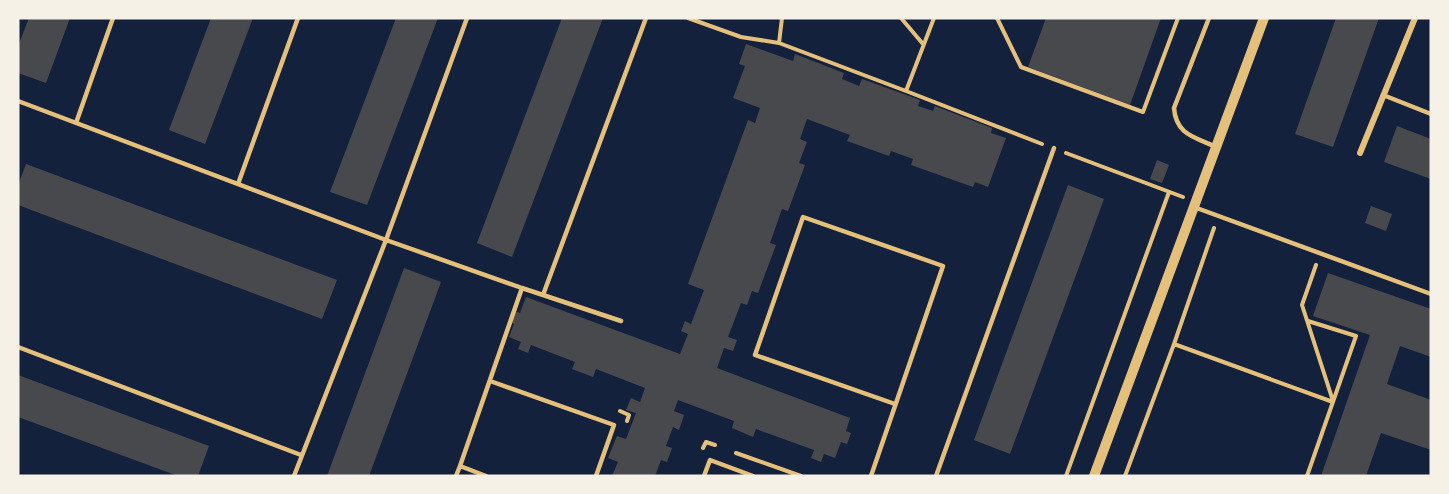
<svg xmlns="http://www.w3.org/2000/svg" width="1449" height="494" viewBox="0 0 1449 494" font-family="Arial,sans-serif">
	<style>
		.building { fill: #48494c }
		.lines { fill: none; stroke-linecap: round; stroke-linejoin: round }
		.path { stroke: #e5c07b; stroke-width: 4 }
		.service { stroke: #e5c07b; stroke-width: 4.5 }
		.minor { stroke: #e5c07b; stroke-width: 6 }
		.tertiary { stroke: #e5c07b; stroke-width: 10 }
	</style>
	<rect width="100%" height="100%" fill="#14213d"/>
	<path class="building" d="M 29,18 L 70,18 L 46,83 L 18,73 L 18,46 Z
		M 211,18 L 253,18 L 205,144 L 169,130 Z
		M 396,18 L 438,18 L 367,205 L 330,192 Z
		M 562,18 L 603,18 L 512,257 L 477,243 Z
		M 1046,18 L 1161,18 L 1130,105 L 1028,67 Z
		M 1336,18 L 1379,18 L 1333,147 L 1295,134 Z
		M 746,44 L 793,61 L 795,54 L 844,73 L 842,79 L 859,86 L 862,79 L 920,100 L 918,106 L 933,111 L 935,106 L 992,128 L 991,133 L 1006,138 L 988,187 L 975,182 L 973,187 L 911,165 L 913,159 L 891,151 L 889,156 L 847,141 L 850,135 L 807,119 L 800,139 L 807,142 L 799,163 L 805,165 L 788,211 L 782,209 L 770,243 L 776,245 L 758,293 L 752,291 L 747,305 L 741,303 L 728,337 L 737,340 L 733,351 L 724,348 L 717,368 L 850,418 L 846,431 L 851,433 L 847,444 L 841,442 L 835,458 L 824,454 L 821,462 L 811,458 L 814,450 L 756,429 L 753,437 L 732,428 L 734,421 L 678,400 L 674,411 L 684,415 L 679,430 L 673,427 L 666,446 L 672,448 L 667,462 L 661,460 L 655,476 L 612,476 L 618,462 L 608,458 L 617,436 L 626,439 L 636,413 L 626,410 L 631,398 L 640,402 L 645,388 L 596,369 L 593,377 L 572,369 L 575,362 L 531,345 L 528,353 L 518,349 L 521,342 L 509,337 L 514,324 L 510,322 L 514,311 L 520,313 L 526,297 L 680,354 L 688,334 L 681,331 L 685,321 L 691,324 L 704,290 L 688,284 L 748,120 L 755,123 L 760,108 L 733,98 L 745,66 L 739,64 Z
		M 1397,126 L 1431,139 L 1431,179 L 1384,162 Z
		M 1157,160 L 1169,165 L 1162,183 L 1150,179 Z
		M 26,164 L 337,280 L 322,319 L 18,205 L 18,185 Z
		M 1068,185 L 1104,199 L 1010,454 L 974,440 Z
		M 1371,206 L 1392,214 L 1386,231 L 1365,223 Z
		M 404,268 L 441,282 L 369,476 L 327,476 Z
		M 1328,273 L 1431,309 L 1431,357 L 1400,346 L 1387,384 L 1431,400 L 1431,450 L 1381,433 L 1366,476 L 1321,476 L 1370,335 L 1313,316 Z
		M 18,375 L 209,446 L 198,476 L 178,476 L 18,417 Z"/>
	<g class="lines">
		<path class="path" d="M 688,18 L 741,37 L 779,43
			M 782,18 L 779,43 L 906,91 L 934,18
			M 901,18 L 923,44
			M 997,18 L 1021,67 L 1143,112 L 1178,18
			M 906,91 L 1042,144
			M 1066,153 L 1183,197
			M 1316,265 L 1302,305 L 1333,401
			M 1174,344 L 1214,228
			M 620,411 L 629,415 L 627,421
			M 703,448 L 706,442 L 715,445
			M 736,453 L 801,476
			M 1066,476 L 1169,192
			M 1125,476 L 1174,344 L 1333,402
			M 1307,476 L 1356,336 L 1308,321"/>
		<path class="service" d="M 1209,18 L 1174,108 C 1176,135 1195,137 1216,147
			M 1383,95 L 1431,114
			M 18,101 L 386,240 L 522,288
			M 76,123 L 113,18
			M 238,184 L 298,18
			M 1194,207 L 1431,294
			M 543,295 L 646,18
			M 18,347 L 301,455
			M 490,381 L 614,425 L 596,476
			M 460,466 L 522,288 L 621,321
			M 294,476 L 386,240 L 467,18
			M 456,476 L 460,466 L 486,476
			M 704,476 L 710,460 L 753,476
			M 871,476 L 943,266 L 803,217 L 755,355 L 895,404
			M 936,476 L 1054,148"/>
		<path class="minor" d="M 1360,153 L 1415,18"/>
		<path class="tertiary" d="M 1094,476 L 1264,18"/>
	</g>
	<rect width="1449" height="494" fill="none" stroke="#f6f1e7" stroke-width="39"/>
</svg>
